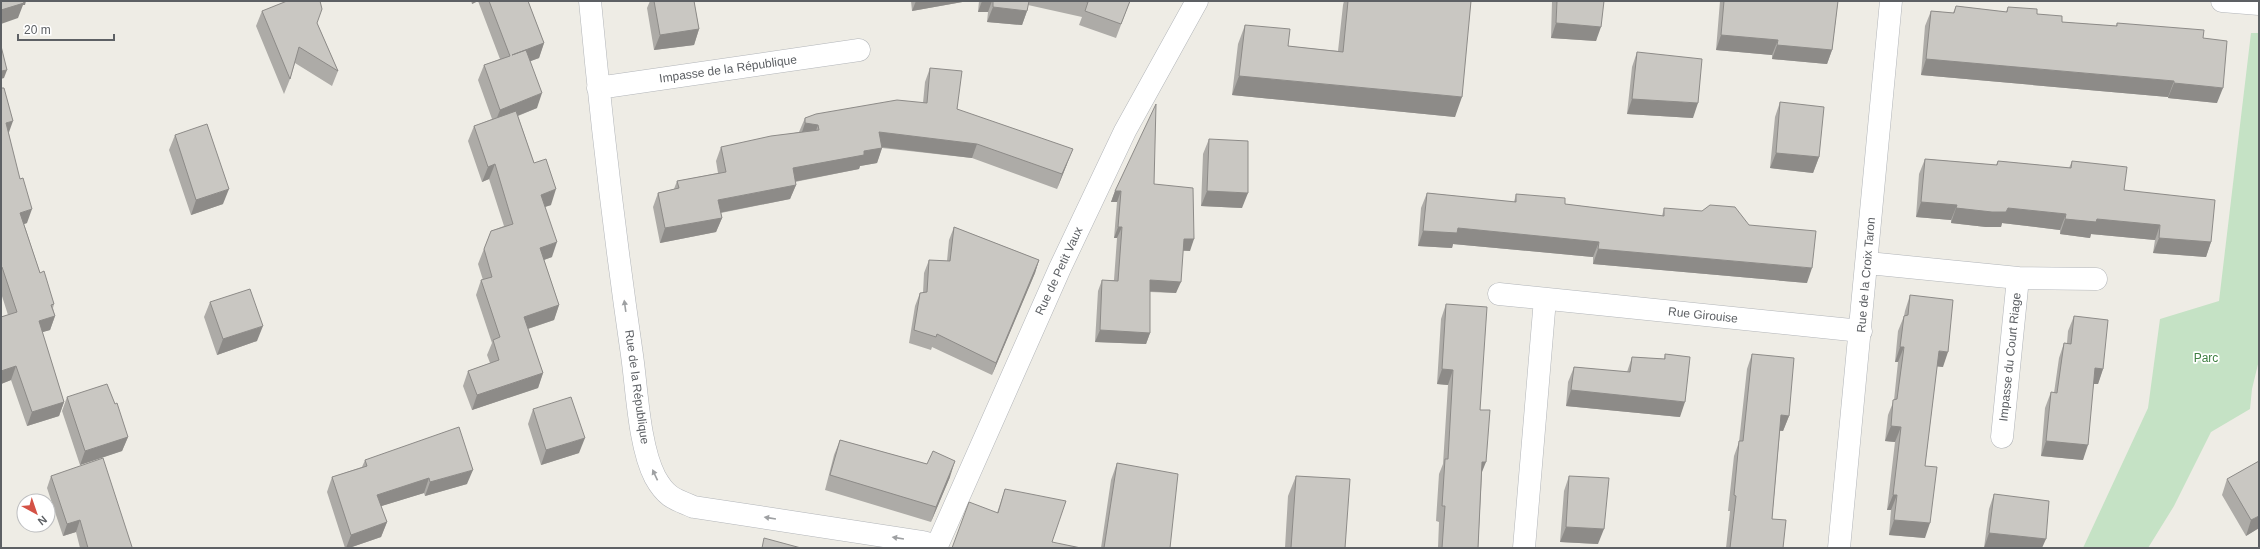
<svg xmlns="http://www.w3.org/2000/svg" width="2260" height="549" viewBox="0 0 2260 549" font-family="Helvetica,sans-serif">
	<style>
		.green { fill: #c5e2c5 }
		.lines { fill: none; stroke-linecap: round; stroke-linejoin: round }
		.minor-casing { stroke: #b2b5b9; stroke-width: 23 }
		.minor { stroke: #fff; stroke-width: 22 }
		.wall { fill: #adaba7 }
		.shaded-wall { fill: #8d8b88 }
		.building { fill: #c9c7c2; stroke: #8d8b88 }
		.oneway { fill: #9ea0a2 }
		.labels { text-anchor: middle; dominant-baseline: central; stroke-width: 3.5; stroke-linejoin: round; paint-order: stroke }
		.street-label { font-size: 12px; fill: #5d6064; stroke: #fff }
		.park-label { font-size: 12px; fill: #408043; stroke: #fff }
	</style>
	<rect width="100%" height="100%" fill="#eeece5"/>
	<path class="green" d="M 2251,33 L 2259,33 L 2259,360 L 2252,389 L 2250,409 L 2211,432 L 2174,506 L 2148,548 L 2083,548 L 2148,408 L 2160,319 L 2219,301 Z"/>
	<g class="lines">
		<defs>
			<path id="minor" d="M 590,1 C 601,119 615,238 632,355 C 637,390 639,446 655,477 C 666,497 674,499 694,507 L 923,542 L 937,546
				M 2222,1 L 2259,4
				M 598,88 L 859,50
				M 1868,263 L 2018,278 L 2096,279
				M 1499,294 L 1861,331
				M 2002,437 L 2018,278
				M 936,548 L 1060,268 L 1125,131 L 1197,1
				M 1524,548 L 1545,299
				M 1839,548 L 1891,1"/>
		</defs>
		<use href="#minor" class="minor-casing"/>
		<use href="#minor" class="minor"/>
	</g>
	<path class="wall" d="M 471,1 L 528,1 L 544,43 L 539,58 L 530,61 L 537,108 L 518,116 L 534,163 L 551,205 L 545,207 L 552,257 L 544,260 L 559,305 L 554,320 L 528,329 L 543,373 L 538,388 L 472,410 L 463,386 L 468,371 L 490,363 L 487,355 L 492,343 L 476,295 L 481,280 L 483,280 L 478,264 L 491,231 L 504,226 L 489,179 L 482,182 L 468,141 L 474,126 L 492,119 L 478,80 L 484,65 L 500,59 L 478,1 L 472,4 Z
		M 650,1 L 694,1 L 699,29 L 694,45 L 654,50 L 647,8 Z
		M 911,1 L 968,1 L 912,11 Z
		M 979,1 L 1130,1 L 1116,38 L 1079,25 L 1082,17 L 1028,5 L 1027,11 L 1022,25 L 987,22 L 988,12 L 978,12 Z
		M 1344,1 L 1471,1 L 1455,117 L 1232,95 L 1238,44 L 1245,25 L 1288,46 L 1338,51 L 1343,5 Z
		M 1552,1 L 1604,1 L 1596,41 L 1551,38 Z
		M 1720,1 L 1838,1 L 1832,50 L 1827,64 L 1772,59 L 1772,55 L 1716,50 Z
		M 1956,6 L 2006,12 L 2008,7 L 2037,14 L 2062,22 L 2116,26 L 2117,23 L 2203,38 L 2217,103 L 2168,98 L 2168,97 L 1921,75 L 1925,26 L 1931,11 L 1953,13 Z
		M 262,11 L 317,23 L 338,71 L 332,86 L 295,63 L 290,79 L 284,94 L 256,26 Z
		M 1637,52 L 1693,118 L 1627,114 L 1632,67 Z
		M 930,68 L 957,109 L 1067,164 L 1057,189 L 972,158 L 882,148 L 877,163 L 860,166 L 859,169 L 795,182 L 796,185 L 790,199 L 721,213 L 722,218 L 716,232 L 660,243 L 653,207 L 658,193 L 674,189 L 677,181 L 718,173 L 716,161 L 721,147 L 799,132 L 805,118 L 923,103 L 925,82 Z
		M 1,88 L 9,134 L 27,223 L 24,224 L 40,273 L 54,304 L 53,308 L 55,316 L 50,330 L 42,332 L 64,402 L 59,416 L 27,426 L 11,380 L 1,384 L 1,317 L 8,315 L 1,293 Z
		M 1780,102 L 1819,157 L 1813,173 L 1770,168 L 1775,117 Z
		M 175,135 L 223,204 L 191,215 L 169,150 Z
		M 1209,139 L 1242,208 L 1201,206 L 1203,154 Z
		M 1925,159 L 1996,165 L 1998,161 L 2069,168 L 2072,161 L 2124,190 L 2211,242 L 2206,257 L 2153,253 L 2155,240 L 2091,234 L 2090,238 L 2060,234 L 2060,230 L 2002,223 L 2001,227 L 1986,227 L 1951,223 L 1951,220 L 1916,217 L 1919,174 Z
		M 1154,184 L 1190,251 L 1183,251 L 1176,293 L 1150,292 L 1150,333 L 1146,344 L 1095,342 L 1098,291 L 1102,280 L 1114,280 L 1117,238 L 1114,238 L 1117,202 L 1111,202 L 1115,191 Z
		M 1427,193 L 1514,202 L 1516,194 L 1565,204 L 1662,216 L 1664,208 L 1749,225 L 1807,283 L 1593,264 L 1593,257 L 1453,244 L 1452,248 L 1418,246 L 1421,208 Z
		M 954,227 L 1039,260 L 1035,273 L 992,375 L 932,347 L 931,350 L 909,343 L 915,306 L 920,293 L 923,293 L 924,273 L 929,260 L 947,261 L 949,240 Z
		M 1910,295 L 1943,367 L 1937,366 L 1925,466 L 1925,538 L 1889,535 L 1891,510 L 1887,510 L 1895,442 L 1885,441 L 1888,415 L 1894,400 L 1898,362 L 1895,362 L 1898,331 L 1904,316 L 1905,311 Z
		M 210,302 L 257,341 L 217,355 L 204,317 Z
		M 1446,304 L 1480,410 L 1482,473 L 1478,548 L 1438,548 L 1439,522 L 1436,521 L 1439,474 L 1443,464 L 1448,385 L 1437,384 L 1441,319 Z
		M 2074,316 L 2103,369 L 2098,384 L 2093,384 L 2083,460 L 2041,456 L 2045,408 L 2051,392 L 2054,393 L 2059,358 L 2064,343 L 2067,343 L 2068,331 Z
		M 1665,354 L 1680,417 L 1566,406 L 1568,382 L 1574,367 L 1627,372 L 1632,357 L 1664,359 Z
		M 1752,354 L 1789,416 L 1783,431 L 1780,431 L 1772,519 L 1783,548 L 1726,548 L 1730,511 L 1728,511 L 1734,456 L 1739,442 L 1747,369 Z
		M 67,397 L 128,437 L 122,451 L 80,465 L 62,411 Z
		M 533,409 L 579,453 L 541,465 L 528,424 Z
		M 840,440 L 927,464 L 950,477 L 931,522 L 825,490 L 834,455 Z
		M 365,460 L 467,484 L 425,496 L 424,493 L 381,506 L 387,522 L 381,537 L 349,548 L 345,548 L 327,492 L 332,477 L 362,467 Z
		M 1117,463 L 1170,548 L 1101,548 L 1111,480 Z
		M 51,476 L 132,548 L 80,548 L 76,532 L 63,536 L 47,488 Z
		M 1296,476 L 1345,548 L 1285,548 L 1288,496 Z
		M 1569,476 L 1598,544 L 1560,542 L 1564,491 Z
		M 2227,479 L 2259,528 L 2246,536 L 2222,495 Z
		M 1005,489 L 1052,542 L 952,548 L 997,513 Z
		M 1994,494 L 2046,539 L 1984,548 L 1989,509 Z"/>
	<path class="shaded-wall" d="M 18,1 L 26,1 L 25,5 L 23,5 L 18,18 L 1,24 L 1,10 Z
		M 473,1 L 478,1 L 472,4 Z
		M 813,1 L 824,1 L 824,2 Z
		M 916,1 L 968,1 L 912,11 Z
		M 982,1 L 992,1 L 988,12 L 978,12 Z
		M 993,7 L 1027,11 L 1022,25 L 987,22 Z
		M 1556,23 L 1601,27 L 1596,41 L 1551,38 Z
		M 699,29 L 694,45 L 654,50 L 660,35 Z
		M 1721,35 L 1778,40 L 1772,55 L 1716,50 Z
		M 544,43 L 539,58 L 507,70 L 512,55 Z
		M 1777,45 L 1832,50 L 1827,64 L 1772,59 Z
		M 1926,59 L 2174,81 L 2168,97 L 1921,75 Z
		M 7,70 L 4,78 L 1,79 L 1,71 Z
		M 1239,76 L 1462,97 L 1455,117 L 1232,95 Z
		M 2174,83 L 2223,88 L 2217,103 L 2168,98 Z
		M 542,93 L 537,108 L 494,125 L 500,110 Z
		M 1632,99 L 1698,103 L 1693,118 L 1627,114 Z
		M 13,121 L 8,135 L 6,123 Z
		M 805,123 L 818,125 L 813,139 L 800,138 Z
		M 879,132 L 977,144 L 972,158 L 873,146 Z
		M 882,148 L 877,163 L 860,166 L 859,169 L 787,183 L 793,168 L 864,151 Z
		M 1073,149 L 1057,189 L 1062,174 Z
		M 1776,153 L 1819,157 L 1813,173 L 1770,168 Z
		M 495,164 L 489,179 L 482,182 L 488,167 Z
		M 796,185 L 790,199 L 713,214 L 718,200 Z
		M 229,189 L 223,204 L 191,215 L 196,200 Z
		M 556,189 L 551,205 L 535,210 L 541,195 Z
		M 1115,191 L 1121,191 L 1117,202 L 1111,202 Z
		M 1207,191 L 1248,193 L 1242,208 L 1201,206 Z
		M 1921,202 L 1957,205 L 1951,220 L 1916,217 Z
		M 1956,208 L 2008,208 L 2066,214 L 2060,230 L 2002,223 L 2001,227 L 1986,227 L 1951,223 Z
		M 32,209 L 27,223 L 15,227 L 20,213 Z
		M 722,218 L 716,232 L 660,243 L 665,228 Z
		M 2065,219 L 2097,219 L 2160,225 L 2155,240 L 2091,234 L 2090,238 L 2060,234 Z
		M 1118,227 L 1122,227 L 1117,238 L 1114,238 Z
		M 1458,228 L 1599,242 L 1593,257 L 1453,244 L 1452,248 L 1418,246 L 1423,231 Z
		M 2159,238 L 2211,242 L 2206,257 L 2153,253 Z
		M 1184,239 L 1194,239 L 1190,251 L 1180,250 Z
		M 557,242 L 552,257 L 535,263 L 540,248 Z
		M 1598,249 L 1812,268 L 1807,283 L 1593,264 Z
		M 1039,260 L 1035,273 L 992,375 L 996,363 Z
		M 1150,280 L 1181,282 L 1176,293 L 1146,291 Z
		M 559,305 L 554,320 L 518,332 L 524,317 Z
		M 55,316 L 50,330 L 33,335 L 39,321 Z
		M 263,326 L 257,341 L 217,355 L 223,339 Z
		M 1100,330 L 1150,333 L 1146,344 L 1095,342 Z
		M 1900,347 L 1904,347 L 1898,362 L 1895,362 Z
		M 1939,351 L 1948,352 L 1943,367 L 1933,366 Z
		M 16,366 L 11,380 L 1,384 L 1,371 Z
		M 2095,368 L 2103,369 L 2098,384 L 2089,384 Z
		M 1442,369 L 1453,370 L 1448,385 L 1437,384 Z
		M 543,373 L 538,388 L 472,410 L 477,395 Z
		M 1571,390 L 1685,402 L 1680,417 L 1566,406 Z
		M 64,402 L 59,416 L 27,426 L 32,412 Z
		M 1781,415 L 1789,416 L 1783,431 L 1776,430 Z
		M 1891,426 L 1901,427 L 1895,442 L 1885,441 Z
		M 128,437 L 122,451 L 80,465 L 85,451 Z
		M 585,438 L 579,453 L 541,465 L 546,450 Z
		M 2046,441 L 2088,445 L 2083,460 L 2041,456 Z
		M 955,461 L 950,477 L 931,522 L 936,507 Z
		M 1482,462 L 1486,462 L 1480,477 Z
		M 473,470 L 467,484 L 425,496 L 430,482 Z
		M 429,478 L 424,493 L 372,509 L 377,495 Z
		M 1893,495 L 1897,495 L 1891,510 L 1887,510 Z
		M 2259,516 L 2259,528 L 2246,536 L 2251,520 Z
		M 80,520 L 76,532 L 63,536 L 67,524 Z
		M 1894,520 L 1930,523 L 1925,538 L 1889,535 Z
		M 387,522 L 381,537 L 349,548 L 346,548 L 351,535 Z
		M 1566,527 L 1604,529 L 1598,544 L 1560,542 Z
		M 1989,533 L 2046,539 L 2042,548 L 1984,548 Z"/>
	<path class="building" d="M 1,1 L 23,1 L 24,3 L 1,10 Z
		M 287,1 L 320,1 L 322,9 L 317,23 L 338,71 L 299,47 L 290,79 L 262,11 Z
		M 489,1 L 528,1 L 544,43 L 512,55 L 526,50 L 542,93 L 500,110 L 484,65 L 510,56 Z
		M 654,1 L 694,1 L 699,29 L 660,35 Z
		M 993,1 L 1029,1 L 1027,11 L 993,7 Z
		M 1083,1 L 1130,1 L 1121,24 L 1085,11 L 1088,2 Z
		M 1348,1 L 1471,1 L 1462,97 L 1239,76 L 1245,25 L 1290,29 L 1288,46 L 1343,52 Z
		M 1557,1 L 1604,1 L 1601,27 L 1556,23 Z
		M 1724,1 L 1838,1 L 1832,50 L 1777,45 L 1778,40 L 1721,35 Z
		M 1956,6 L 2007,12 L 2008,7 L 2037,9 L 2037,14 L 2062,16 L 2062,22 L 2117,26 L 2117,23 L 2204,30 L 2203,38 L 2227,41 L 2223,88 L 2174,83 L 2174,81 L 1926,59 L 1931,11 L 1954,13 Z
		M 1,46 L 7,70 L 1,71 Z
		M 1637,52 L 1702,59 L 1698,103 L 1632,99 Z
		M 930,68 L 962,71 L 957,109 L 1073,149 L 1062,174 L 977,144 L 879,132 L 882,148 L 864,151 L 864,155 L 793,168 L 796,185 L 718,200 L 722,218 L 665,228 L 658,193 L 679,188 L 677,181 L 726,172 L 721,147 L 771,136 L 819,130 L 818,125 L 805,123 L 805,118 L 816,114 L 897,100 L 927,103 Z
		M 1,88 L 4,88 L 13,121 L 6,123 L 20,179 L 23,178 L 32,209 L 20,213 L 40,273 L 44,271 L 54,304 L 51,305 L 55,316 L 39,321 L 64,402 L 32,412 L 16,366 L 1,371 L 1,317 L 17,312 L 2,267 L 1,267 Z
		M 1780,102 L 1824,107 L 1819,157 L 1776,153 Z
		M 1156,104 L 1154,184 L 1193,188 L 1194,239 L 1184,239 L 1181,282 L 1150,280 L 1150,333 L 1100,330 L 1102,280 L 1118,281 L 1122,227 L 1118,227 L 1121,191 L 1115,191 Z
		M 516,111 L 534,163 L 546,159 L 556,189 L 541,195 L 557,242 L 540,248 L 559,305 L 524,317 L 543,373 L 477,395 L 468,371 L 499,360 L 493,340 L 500,337 L 481,280 L 492,277 L 484,249 L 491,231 L 513,224 L 495,164 L 488,167 L 474,126 Z
		M 207,124 L 229,189 L 196,200 L 175,135 Z
		M 1209,139 L 1248,141 L 1248,193 L 1207,191 Z
		M 1925,159 L 1997,165 L 1998,161 L 2071,168 L 2072,161 L 2127,167 L 2124,190 L 2215,200 L 2211,242 L 2159,238 L 2160,225 L 2097,219 L 2096,222 L 2065,219 L 2066,214 L 2008,208 L 2006,212 L 1992,212 L 1956,208 L 1957,205 L 1921,202 Z
		M 1427,193 L 1516,202 L 1516,194 L 1565,198 L 1565,204 L 1664,216 L 1664,208 L 1702,211 L 1710,205 L 1735,207 L 1749,225 L 1816,231 L 1812,268 L 1598,249 L 1599,242 L 1458,228 L 1457,233 L 1423,231 Z
		M 954,227 L 1039,260 L 996,363 L 937,334 L 936,337 L 914,330 L 920,293 L 927,292 L 929,260 L 950,261 Z
		M 250,289 L 263,326 L 223,339 L 210,302 Z
		M 1910,295 L 1953,300 L 1948,352 L 1939,351 L 1925,466 L 1937,467 L 1930,523 L 1894,520 L 1897,495 L 1893,495 L 1901,427 L 1891,426 L 1893,400 L 1897,399 L 1904,347 L 1900,347 L 1904,316 L 1908,315 Z
		M 1446,304 L 1487,307 L 1480,410 L 1490,410 L 1486,462 L 1482,462 L 1478,548 L 1442,548 L 1445,506 L 1442,506 L 1445,459 L 1448,459 L 1453,370 L 1442,369 Z
		M 2074,316 L 2108,320 L 2103,369 L 2095,368 L 2088,445 L 2046,441 L 2051,392 L 2057,393 L 2064,343 L 2071,344 Z
		M 1665,354 L 1690,357 L 1685,402 L 1571,390 L 1574,367 L 1630,372 L 1632,357 L 1665,359 Z
		M 1752,354 L 1794,358 L 1789,416 L 1781,415 L 1772,519 L 1786,520 L 1783,548 L 1730,548 L 1736,496 L 1734,495 L 1739,441 L 1743,441 Z
		M 107,384 L 115,404 L 117,403 L 128,437 L 85,451 L 67,397 Z
		M 571,397 L 585,438 L 546,450 L 533,409 Z
		M 459,427 L 473,470 L 430,482 L 429,478 L 377,495 L 387,522 L 351,535 L 332,477 L 367,466 L 365,460 Z
		M 840,440 L 927,464 L 933,451 L 955,461 L 936,507 L 830,475 Z
		M 103,458 L 132,547 L 132,548 L 88,548 L 80,520 L 67,524 L 51,476 Z
		M 2259,461 L 2259,516 L 2251,520 L 2227,479 Z
		M 1117,463 L 1178,474 L 1170,548 L 1104,548 Z
		M 1296,476 L 1350,479 L 1345,548 L 1291,548 Z
		M 1569,476 L 1609,478 L 1604,529 L 1566,527 Z
		M 1005,489 L 1066,501 L 1052,542 L 1081,548 L 952,548 L 969,502 L 998,513 Z
		M 1994,494 L 2049,501 L 2046,539 L 1989,533 Z
		M 764,538 L 801,548 L 762,548 Z"/>
	<defs><path id="oneway-solid" d="M-6-.8H1V-3.2L6.5 0L1 3.2V.8H-6Z"/></defs>
	<g class="oneway">
		<use href="#oneway-solid" transform="translate(625 306) rotate(-98)"/>
		<use href="#oneway-solid" transform="translate(655 475) rotate(-115)"/>
		<use href="#oneway-solid" transform="translate(770 518) rotate(-171)"/>
		<use href="#oneway-solid" transform="translate(898 538) rotate(-171)"/>
	</g>
	<g class="labels">
		<g class="street-label">
			<text transform="translate(728 69) rotate(-8)">Impasse de la République</text>
			<text transform="translate(1059 271) rotate(-65)">Rue de Petit Vaux</text>
			<text transform="translate(1866 275) rotate(-85)">Rue de la Croix Taron</text>
			<text transform="translate(1703 315) rotate(6)">Rue Girouise</text>
			<text transform="translate(2010 357) rotate(-84)">Impasse du Court Riage</text>
			<text transform="translate(637 387) rotate(82)">Rue de la République</text>
		</g>
		<g class="park-label">
			<text x="2206" y="358">Parc</text>
		</g>
	</g>
	<rect width="2260" height="549" fill="none" stroke="#5d6064" stroke-width="4"/>
	<g transform="translate(36 513) rotate(140)"><circle r="19" fill="#ffffff" stroke="#bebfc1"/>
	<path d="M0-3L7 15L0 10L-7 15Z" fill="#d45145"/>
	<text y="-6" font-size="11" font-weight="bold" text-anchor="middle" fill="#5d6064">N</text>
	</g>
	<path d="M18 34v6h96v-6" fill="none" stroke="#5d6064" stroke-width="2"/>
	<text x="24" y="34" font-size="12" fill="#5d6064" stroke="#ffffff" stroke-width="3" paint-order="stroke">20 m</text>
</svg>
